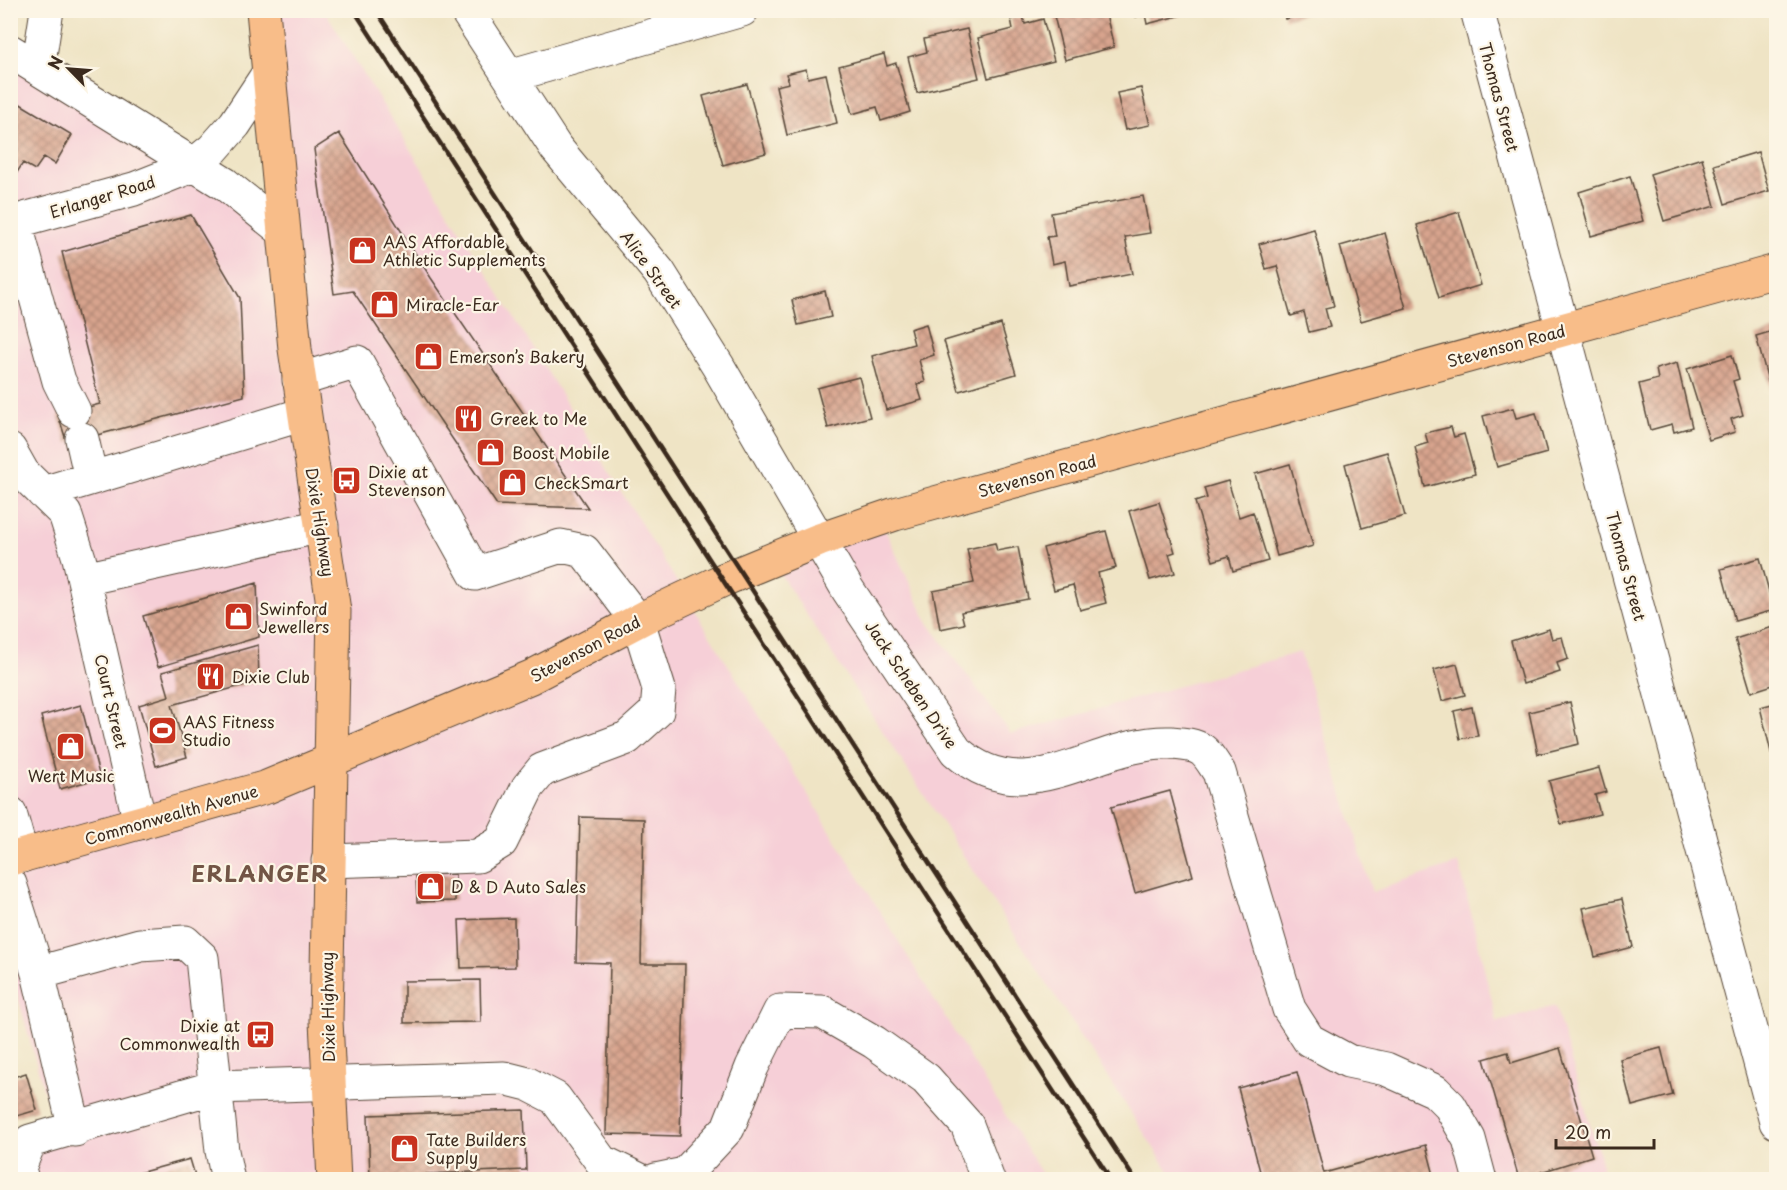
<svg xmlns="http://www.w3.org/2000/svg" width="1787" height="1190" viewBox="0 0 1787 1190" font-family="'Playpen Sans',sans-serif">
	<style>
		.built { fill: #f6cfd7 }
		.building { fill: url(#building-cross-hatch) }
		.lines { fill: none; stroke-linecap: round; stroke-linejoin: round }
		.minor-casing { stroke: #564637; stroke-width: 35 }
		.major-casing { stroke: #564637; stroke-width: 35 }
		.minor { stroke: #fff; stroke-width: 33 }
		.major { stroke: #f8bd89; stroke-width: 33 }
		.rail { stroke: #3b2a1e; stroke-width: 4.5 }
		.labels { text-anchor: middle; dominant-baseline: central; stroke-width: 4.5; stroke-linejoin: round; paint-order: stroke }
		.street-label { font-size: 16px; fill: #3b2a1e; stroke: #fcf5e5 }
		.poi-label { font-size: 16px; fill: #3b2a1e; stroke: #fcf5e5; text-anchor: start }
		.district-label { font-size: 22px; font-weight: bold; letter-spacing: 1.5px; fill: #725545; stroke: #fcf5e5 }
	</style>
	<defs>
		<pattern id="building-cross-hatch" width="8" height="8" patternUnits="userSpaceOnUse" patternTransform="scale(1.5)"><rect width="8" height="8" fill="#d8a48e"/><path d="M0 0l8 8M0 8l8-8" fill="none" stroke="#b08673"/></pattern>
	</defs>
	<rect width="100%" height="100%" fill="#fcf5e5"/>
	<filter id="ink" filterUnits="userSpaceOnUse"><feTurbulence type="fractalNoise" baseFrequency=".0167" numOctaves="2"/><feDisplacementMap in="SourceGraphic" scale="12" xChannelSelector="R" yChannelSelector="G"/><feConvolveMatrix kernelMatrix="1 2 1 2 8 2 1 2 1" color-interpolation-filters="sRGB"/></filter>
	<filter id="wash" filterUnits="userSpaceOnUse"><feTurbulence type="fractalNoise" baseFrequency=".008" numOctaves="4" result="noise"/><feDisplacementMap in="SourceGraphic" scale="24" xChannelSelector="R" yChannelSelector="G"/><feGaussianBlur stdDeviation="1.35" result="paint"/><feColorMatrix in="noise" values="0 0 0 0 0 0 0 0 0 0 0 0 0 0 0 0 0 1.4 0 .05"/><feComposite in="paint" operator="in"/></filter>
	<g filter="url(#wash)">
		<rect width="100%" height="100%" fill="#efe4c5"/>
		<path class="built" d="M 263,11 L 325,11 L 1045,1179 L 18,1179 L 11,1153 L 11,1131 L 51,1116 L 10,968 L 10,51 L 282,229 Z
			M 880,519 L 928,623 L 1011,734 L 1300,652 L 1372,892 L 1459,863 L 1497,1022 L 1555,1006 L 1603,1168 L 1563,1180 L 1174,1179 L 771,560 Z"/>
		<g id="blocks">
			<path class="building" d="M 1072,10 L 1105,10 L 1114,47 L 1065,60 L 1054,16 Z
				M 1134,10 L 1197,10 L 1197,11 L 1147,24 L 1145,14 L 1136,17 Z
				M 1283,10 L 1315,10 L 1315,11 L 1285,19 Z
				M 1023,16 L 1025,24 L 1043,19 L 1054,61 L 988,78 L 978,38 L 1013,29 L 1011,19 Z
				M 967,29 L 979,78 L 917,93 L 908,57 L 927,52 L 924,39 Z
				M 884,54 L 887,66 L 896,63 L 910,112 L 881,121 L 877,107 L 852,114 L 839,66 Z
				M 806,69 L 808,78 L 826,74 L 837,123 L 787,135 L 776,86 L 789,83 L 786,74 Z
				M 747,84 L 766,153 L 723,165 L 703,96 Z
				M 1141,88 L 1150,125 L 1125,130 L 1117,93 Z
				M 17,102 L 72,135 L 55,164 L 44,157 L 35,170 L 23,163 L 16,174 L 10,170 L 10,113 Z
				M 339,133 L 431,278 L 588,508 L 497,505 L 353,291 L 334,294 L 314,149 Z
				M 1758,152 L 1769,191 L 1725,204 L 1714,165 Z
				M 1702,158 L 1715,206 L 1664,221 L 1650,174 Z
				M 1630,176 L 1643,221 L 1591,236 L 1579,192 Z
				M 1143,196 L 1150,233 L 1125,237 L 1132,274 L 1069,286 L 1065,261 L 1052,264 L 1047,237 L 1055,236 L 1051,213 Z
				M 1459,212 L 1481,285 L 1439,298 L 1417,225 Z
				M 191,215 L 240,298 L 244,396 L 67,443 L 58,415 L 100,404 L 62,252 Z
				M 1314,229 L 1334,306 L 1325,308 L 1330,327 L 1309,332 L 1304,312 L 1291,316 L 1277,266 L 1266,269 L 1259,244 Z
				M 1385,233 L 1406,308 L 1361,321 L 1340,246 Z
				M 825,291 L 831,317 L 798,325 L 792,300 Z
				M 926,324 L 934,355 L 919,360 L 925,382 L 917,384 L 922,400 L 886,410 L 872,356 L 914,344 L 910,329 Z
				M 1001,324 L 1016,374 L 959,391 L 944,341 Z
				M 1776,330 L 1776,399 L 1773,399 L 1756,336 Z
				M 1732,355 L 1739,379 L 1733,381 L 1743,415 L 1731,419 L 1735,432 L 1709,440 L 1687,369 Z
				M 1677,363 L 1692,427 L 1674,432 L 1672,424 L 1650,430 L 1639,384 L 1658,379 L 1656,369 Z
				M 859,377 L 870,417 L 828,428 L 817,388 Z
				M 1513,408 L 1516,418 L 1536,413 L 1547,453 L 1497,467 L 1483,416 Z
				M 1451,427 L 1454,437 L 1464,434 L 1475,474 L 1425,487 L 1415,447 L 1428,443 L 1425,433 Z
				M 1387,452 L 1405,516 L 1362,528 L 1345,464 Z
				M 1290,464 L 1313,546 L 1277,556 L 1255,474 Z
				M 1228,481 L 1239,517 L 1253,512 L 1268,561 L 1233,571 L 1229,556 L 1213,561 L 1195,502 L 1207,498 L 1204,488 Z
				M 1159,502 L 1175,552 L 1169,554 L 1175,573 L 1150,580 L 1129,511 Z
				M 1106,531 L 1116,568 L 1098,573 L 1106,603 L 1080,610 L 1073,585 L 1054,590 L 1043,548 Z
				M 995,543 L 997,551 L 1018,547 L 1028,599 L 961,612 L 964,624 L 940,629 L 933,591 L 974,583 L 967,549 Z
				M 1760,558 L 1774,610 L 1735,621 L 1721,569 Z
				M 257,583 L 259,637 L 158,667 L 143,616 Z
				M 1776,626 L 1776,684 L 1751,692 L 1735,639 Z
				M 1549,629 L 1552,639 L 1562,637 L 1568,659 L 1557,663 L 1560,672 L 1523,684 L 1511,641 Z
				M 258,645 L 259,681 L 172,705 L 187,757 L 156,766 L 139,705 L 169,696 L 162,672 Z
				M 1457,664 L 1465,695 L 1442,701 L 1434,670 Z
				M 1570,702 L 1579,744 L 1538,754 L 1529,712 Z
				M 1776,703 L 1776,755 L 1772,756 L 1760,707 Z
				M 81,705 L 100,778 L 60,789 L 41,716 Z
				M 1472,707 L 1478,736 L 1460,739 L 1454,711 Z
				M 1599,768 L 1606,792 L 1595,795 L 1600,814 L 1561,824 L 1549,781 Z
				M 1170,791 L 1193,876 L 1135,893 L 1111,807 Z
				M 580,817 L 644,819 L 641,964 L 685,964 L 680,1136 L 606,1134 L 610,963 L 576,962 Z
				M 455,874 L 455,901 L 417,902 L 416,875 Z
				M 1622,899 L 1633,947 L 1595,957 L 1583,908 Z
				M 514,918 L 515,967 L 461,968 L 459,920 Z
				M 480,980 L 481,1022 L 404,1023 L 404,981 Z
				M 1560,1048 L 1592,1156 L 1519,1179 L 1484,1059 L 1508,1052 L 1511,1063 Z
				M 1661,1048 L 1673,1095 L 1632,1106 L 1620,1059 Z
				M 1297,1072 L 1324,1173 L 1426,1145 L 1435,1179 L 1262,1179 L 1238,1088 Z
				M 26,1073 L 37,1110 L 10,1118 L 10,1078 Z
				M 524,1110 L 526,1170 L 426,1174 L 426,1179 L 370,1179 L 368,1115 Z
				M 190,1159 L 196,1179 L 117,1179 Z"/>
		</g>
	</g>
	<g filter="url(#ink)">
		<use href="#blocks" fill-opacity="0" stroke="#564637" stroke-width="1.5"/>
		<g class="lines">
			<defs>
				<path id="minor" d="M 466,10 L 556,148 L 659,272 L 718,366 L 848,590 L 956,751 C 1027,815 1095,740 1171,743 C 1181,744 1193,744 1202,750 C 1209,755 1214,765 1219,772 L 1289,1009 L 1309,1040 L 1348,1061 L 1386,1069 L 1435,1091 L 1450,1106 L 1469,1139 L 1480,1180
					M 1477,10 L 1776,1122
					M 10,51 L 225,184 L 282,230
					M 38,68 L 47,10
					M 509,76 L 742,10
					M 15,222 L 59,381 L 74,411
					M 10,223 L 134,189 L 192,166 L 213,149 L 235,124 L 268,74
					M 299,380 L 357,362 L 475,574 L 561,546 L 584,551 L 638,621 L 659,689 L 657,711 L 627,738 L 542,770 L 528,787 L 501,842 L 478,856 L 328,861
					M 82,439 L 91,478
					M 10,450 L 23,473 L 65,514 L 79,558 L 140,823
					M 43,493 L 304,414
					M 84,579 L 322,526
					M 10,813 L 22,856
					M 10,884 L 38,973 L 75,1130
					M 38,973 L 140,945 L 185,942 L 202,958 L 222,1151 L 228,1180
					M 22,1180 L 19,1168 L 30,1141 L 215,1087 L 504,1078 L 528,1084 L 555,1098 L 601,1161 L 640,1180
					M 656,1180 L 685,1174 L 728,1128 L 752,1067 L 780,1011 L 822,1012 L 874,1042 L 926,1079 L 967,1125 L 988,1180"/>
				<path id="major" d="M 263,10 L 295,349 L 334,611 L 326,1021 L 334,1180
					M 10,859 L 267,787 L 531,677 L 647,616 L 723,580 L 819,540 L 895,514 L 1776,271"/>
			</defs>
			<use href="#minor" class="minor-casing"/>
			<use href="#major" class="major-casing"/>
			<use href="#minor" class="minor"/>
			<use href="#major" class="major"/>
			<path class="rail" d="M 354,10 L 1111,1180
				M 376,10 L 1135,1180"/>
		</g>
	</g>
	<defs>
		<symbol id="shop-square" viewBox="-11 -11 22 22"><rect x="-9" y="-9" width="18" height="18" rx="4" fill="#c8321e" stroke="#fcf5e5"/><path d="M-5-2.5h2.3a2.7 3.5 0 0 1 5.4 0H5L5.5 6h-11ZM-1.5-2.5h3a1.5 2.3 0 0 0-3 0Z" fill="#fff"/></symbol>
		<symbol id="restaurant-square" viewBox="-11 -11 22 22"><rect x="-9" y="-9" width="18" height="18" rx="4" fill="#c8321e" stroke="#fcf5e5"/><path d="M-5-6h1v4h1v-4h1v4h1v-4h1v5L-1.5 .5V6h-2V.5L-5-1ZM5-6V6H3V1.5H1.5Q1.5-4 5-6Z" fill="#fff"/></symbol>
		<symbol id="bus-square" viewBox="-11 -11 22 22"><rect x="-9" y="-9" width="18" height="18" rx="4" fill="#c8321e" stroke="#fcf5e5"/><path d="M-5-6H5V4H4V6H2V4H-2V6H-4V4H-5ZM-3.5-4V0h7V-4ZM-3.5 1.2v1.5H-2V1.2ZM2 1.2v1.5H3.5V1.2Z" fill="#fff"/></symbol>
		<symbol id="stadium-square" viewBox="-11 -11 22 22"><rect x="-9" y="-9" width="18" height="18" rx="4" fill="#c8321e" stroke="#fcf5e5"/><path d="M0-5a6.5 5 0 1 0 0 10a6.5 5 0 1 0 0-10ZM-3.5-1.8h7v3.6h-7Z" fill="#fff"/></symbol>
	</defs>
	<g fill-rule="evenodd">
		<use href="#shop-square" x="346" y="234" width="33" height="33"/>
		<use href="#shop-square" x="368" y="288" width="33" height="33"/>
		<use href="#shop-square" x="412" y="340" width="33" height="33"/>
		<use href="#restaurant-square" x="452" y="402" width="33" height="33"/>
		<use href="#shop-square" x="474" y="436" width="33" height="33"/>
		<use href="#bus-square" x="330" y="464" width="33" height="33"/>
		<use href="#shop-square" x="496" y="466" width="33" height="33"/>
		<use href="#shop-square" x="222" y="600" width="33" height="33"/>
		<use href="#restaurant-square" x="194" y="660" width="33" height="33"/>
		<use href="#stadium-square" x="146" y="714" width="33" height="33"/>
		<use href="#shop-square" x="54" y="730" width="33" height="33"/>
		<use href="#shop-square" x="414" y="870" width="33" height="33"/>
		<use href="#bus-square" x="244" y="1018" width="33" height="33"/>
		<use href="#shop-square" x="388" y="1132" width="33" height="33"/>
	</g>
	<g class="labels">
		<g class="street-label">
			<text transform="translate(1500 97) rotate(75)">Thomas Street</text>
			<text transform="translate(102 196) rotate(-17)">Erlanger Road</text>
			<text transform="translate(652 269) rotate(54)">Alice Street</text>
			<text transform="translate(1506 345) rotate(-15)">Stevenson Road</text>
			<text transform="translate(1037 475) rotate(-15)">Stevenson Road</text>
			<text transform="translate(321 522) rotate(81)">Dixie Highway</text>
			<text transform="translate(1627 566) rotate(75)">Thomas Street</text>
			<text transform="translate(585 648) rotate(-28)">Stevenson Road</text>
			<text transform="translate(912 684) rotate(56)">Jack Scheben Drive</text>
			<text transform="translate(112 701) rotate(77)">Court Street</text>
			<text transform="translate(171 814) rotate(-16)">Commonwealth Avenue</text>
			<text transform="translate(327 1007) rotate(-91)">Dixie Highway</text>
		</g>
		<g class="poi-label">
			<text x="383" y="241">AAS Affordable<tspan x="383" dy="18">Athletic Supplements</tspan></text>
			<text x="406" y="304">Miracle-Ear</text>
			<text x="449" y="356">Emerson’s Bakery</text>
			<text x="490" y="418">Greek to Me</text>
			<text x="512" y="452">Boost Mobile</text>
			<text x="368" y="471">Dixie at<tspan x="368" dy="18">Stevenson</tspan></text>
			<text x="534" y="482">CheckSmart</text>
			<text x="259" y="608">Swinford<tspan x="259" dy="18">Jewellers</tspan></text>
			<text x="232" y="676">Dixie Club</text>
			<text x="183" y="721">AAS Fitness<tspan x="183" dy="18">Studio</tspan></text>
			<text x="71" y="775" text-anchor="middle">Wert Music</text>
			<text x="451" y="886">D &amp; D Auto Sales</text>
			<text x="240" y="1025" text-anchor="end">Dixie at<tspan x="240" dy="18">Commonwealth</tspan></text>
			<text x="426" y="1139">Tate Builders<tspan x="426" dy="18">Supply</tspan></text>
		</g>
		<g class="district-label">
			<text x="260" y="872">ERLANGER</text>
		</g>
	</g>
	<rect width="1787" height="1190" fill="none" stroke="#fcf5e5" stroke-width="36"/>
	<g transform="translate(69 69) rotate(295)" stroke="#fcf5e5" stroke-width="4.5" paint-order="stroke">
	<path d="M0-4.5L10 22L0 15L-10 22Z" fill="#3b2a1e"/>
	<text y="-9" font-size="16" font-weight="bold" text-anchor="middle" fill="#3b2a1e">N</text>
	</g>
	<path d="M1556 1139v9h98v-9" fill="none" stroke="#3b2a1e" stroke-width="3"/>
	<text x="1565" y="1139" font-size="18" fill="#3b2a1e" stroke="#fcf5e5" stroke-width="4.5" paint-order="stroke">20 m</text>
</svg>
